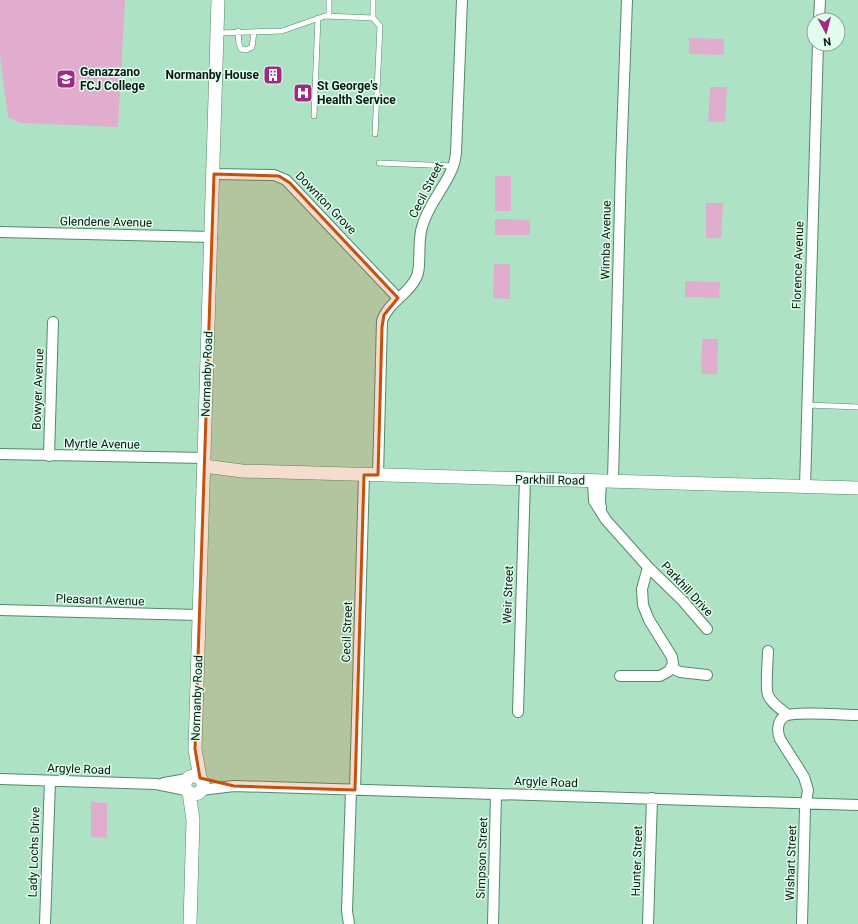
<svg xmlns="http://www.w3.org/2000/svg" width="858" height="924" viewBox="0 0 858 924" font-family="Roboto,sans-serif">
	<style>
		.green { fill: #e1adcf }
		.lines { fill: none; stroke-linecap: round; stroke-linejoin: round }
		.service-casing { stroke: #54886c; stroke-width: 6 }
		.minor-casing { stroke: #54886c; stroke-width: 12 }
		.tertiary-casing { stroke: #54886c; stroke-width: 14 }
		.service { stroke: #fff; stroke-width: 5 }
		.minor { stroke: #fff; stroke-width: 10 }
		.tertiary { stroke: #fff; stroke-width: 13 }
		.marked { fill: #c6500d; fill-opacity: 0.2; stroke: #c6500d; stroke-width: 3; stroke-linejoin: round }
		.labels { text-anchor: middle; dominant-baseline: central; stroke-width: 3; stroke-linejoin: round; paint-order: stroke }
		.poi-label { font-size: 12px; font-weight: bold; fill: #051a10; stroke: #e2fded; text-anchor: start }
		.street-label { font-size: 12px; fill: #051a10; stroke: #e2fded }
	</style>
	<rect width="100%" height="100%" fill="#ade3c4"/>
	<path class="green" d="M 0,0 L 125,0 L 118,127 L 20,123 L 8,117 L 0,56 Z
		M 689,38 L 724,39 L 724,55 L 689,54 Z
		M 710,87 L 727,87 L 725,122 L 708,122 Z
		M 495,176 L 511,176 L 511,211 L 495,211 Z
		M 706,203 L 723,203 L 721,238 L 706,238 Z
		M 495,219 L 530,220 L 530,235 L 495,235 Z
		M 494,264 L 510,264 L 510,299 L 493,298 Z
		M 685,281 L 720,282 L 719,298 L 685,297 Z
		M 702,339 L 718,339 L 717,374 L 701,374 Z
		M 91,802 L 107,803 L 107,838 L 91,837 Z"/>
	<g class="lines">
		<defs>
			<path id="service" d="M 373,0 L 373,18 L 380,26 L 375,134
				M 329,16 L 329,0
				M 238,31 L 239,44 L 241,49 L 246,50 L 252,47 L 254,32
				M 218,33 L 282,31 L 325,16 L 373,18
				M 314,116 L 318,18
				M 379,163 L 454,166
				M 807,405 L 858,407"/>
			<path id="minor" d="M 819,20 L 820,0
				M 214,174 L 274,175 L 286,180 L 398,298
				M 0,232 L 212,237
				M 0,454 L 204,458
				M 49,456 L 53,322
				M 378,475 L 382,321 C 388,302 409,294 416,278 C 422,268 417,242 422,227 C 429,200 454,179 456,153 L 462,0
				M 593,481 L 594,501 L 606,520 L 648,567 L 683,601 L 707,629
				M 601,481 L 600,501 L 601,508
				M 613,481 L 621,163 L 627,0
				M 805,487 L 818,44
				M 0,610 L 199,615
				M 768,651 C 768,661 765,687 768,695 C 771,703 781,709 788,715
				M 672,668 L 680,672 L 707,675
				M 620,676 L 660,676 L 669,671 L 673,664 L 672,657 L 649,620 L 643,605 L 642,589 L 648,567
				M 518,712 L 525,479
				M 0,779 L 156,784 L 186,790
				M 164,783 L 187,779
				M 201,790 L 234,786 L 858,805
				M 355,790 L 364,475
				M 45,924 L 50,781
				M 349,924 L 347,911 L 351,790
				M 493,924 L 496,794
				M 648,924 L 652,798
				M 802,924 L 805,809 L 808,790 L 804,777 L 780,739 C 777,731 777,721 785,716 C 795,711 844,715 858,715"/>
			<path id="tertiary" d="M 204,466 L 242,471 L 858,488
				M185 785a9 9 0 1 1 18 0a9 9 0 1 1-18 0Z
				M 200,778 L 195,749 L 218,0
				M 189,792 L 193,820 L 190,924"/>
		</defs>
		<use href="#service" class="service-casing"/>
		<use href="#minor" class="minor-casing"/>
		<use href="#tertiary" class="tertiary-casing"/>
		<use href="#service" class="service"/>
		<use href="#minor" class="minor"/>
		<use href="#tertiary" class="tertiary"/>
	</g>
	<path class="marked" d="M 214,174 L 279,176 L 290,183 L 398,298 L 384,315 L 382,327 L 378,475 L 364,475 L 355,790 L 234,786 L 200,778 L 195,749 Z"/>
	<defs>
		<symbol id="building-square" viewBox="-11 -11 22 22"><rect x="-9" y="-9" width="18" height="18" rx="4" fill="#9f2983" stroke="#e2fded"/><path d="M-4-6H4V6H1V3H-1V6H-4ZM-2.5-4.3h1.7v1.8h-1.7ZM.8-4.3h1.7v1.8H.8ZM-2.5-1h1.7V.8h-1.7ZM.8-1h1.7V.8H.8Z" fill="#fff"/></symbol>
		<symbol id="school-square" viewBox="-11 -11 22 22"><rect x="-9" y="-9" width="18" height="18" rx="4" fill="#9f2983" stroke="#e2fded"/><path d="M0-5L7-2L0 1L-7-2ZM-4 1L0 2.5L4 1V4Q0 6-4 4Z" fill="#fff"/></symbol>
		<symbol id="hospital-square" viewBox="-11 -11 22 22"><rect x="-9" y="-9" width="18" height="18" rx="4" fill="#9f2983" stroke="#e2fded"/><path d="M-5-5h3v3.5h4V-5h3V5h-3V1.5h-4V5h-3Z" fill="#fff"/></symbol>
	</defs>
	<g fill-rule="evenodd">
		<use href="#building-square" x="262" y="64" width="22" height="22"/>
		<use href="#school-square" x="55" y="68" width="22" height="22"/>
		<use href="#hospital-square" x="292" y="82" width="22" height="22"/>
	</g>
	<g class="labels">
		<g class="poi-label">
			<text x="80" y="72">Genazzano<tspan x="80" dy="14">FCJ College</tspan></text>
			<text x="259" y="75" text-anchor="end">Normanby House</text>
			<text x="317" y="86">St George's<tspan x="317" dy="14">Health Service</tspan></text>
		</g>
		<g class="street-label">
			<text transform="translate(426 190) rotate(-63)">Cecil Street</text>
			<text transform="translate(326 203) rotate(46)">Downton Grove</text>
			<text transform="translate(106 222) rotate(1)">Glendene Avenue</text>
			<text transform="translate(606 240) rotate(-89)">Wimba Avenue</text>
			<text transform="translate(798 265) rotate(-88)">Florence Avenue</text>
			<text transform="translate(207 374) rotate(-88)">Normanby Road</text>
			<text transform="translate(38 389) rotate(-88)">Bowyer Avenue</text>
			<text transform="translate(102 444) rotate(1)">Myrtle Avenue</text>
			<text transform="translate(550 480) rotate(1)">Parkhill Road</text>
			<text transform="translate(687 589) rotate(47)">Parkhill Drive</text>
			<text transform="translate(508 595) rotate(-88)">Weir Street</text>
			<text transform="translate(100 600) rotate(2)">Pleasant Avenue</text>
			<text transform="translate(347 632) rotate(-88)">Cecil Street</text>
			<text transform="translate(197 698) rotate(-88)">Normanby Road</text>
			<text transform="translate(79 769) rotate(2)">Argyle Road</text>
			<text transform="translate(546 782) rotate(2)">Argyle Road</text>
			<text transform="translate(34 852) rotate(-88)">Lady Lochs Drive</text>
			<text transform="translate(482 858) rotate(-88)">Simpson Street</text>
			<text transform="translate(637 861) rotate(-88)">Hunter Street</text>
			<text transform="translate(791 863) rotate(-88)">Wishart Street</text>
		</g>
	</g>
	<g transform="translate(826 32) rotate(173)"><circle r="19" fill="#e2fded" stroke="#8aa295"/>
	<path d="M0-3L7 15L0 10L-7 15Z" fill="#9f2983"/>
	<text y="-6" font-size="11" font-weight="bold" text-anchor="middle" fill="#051a10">N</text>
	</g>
</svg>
